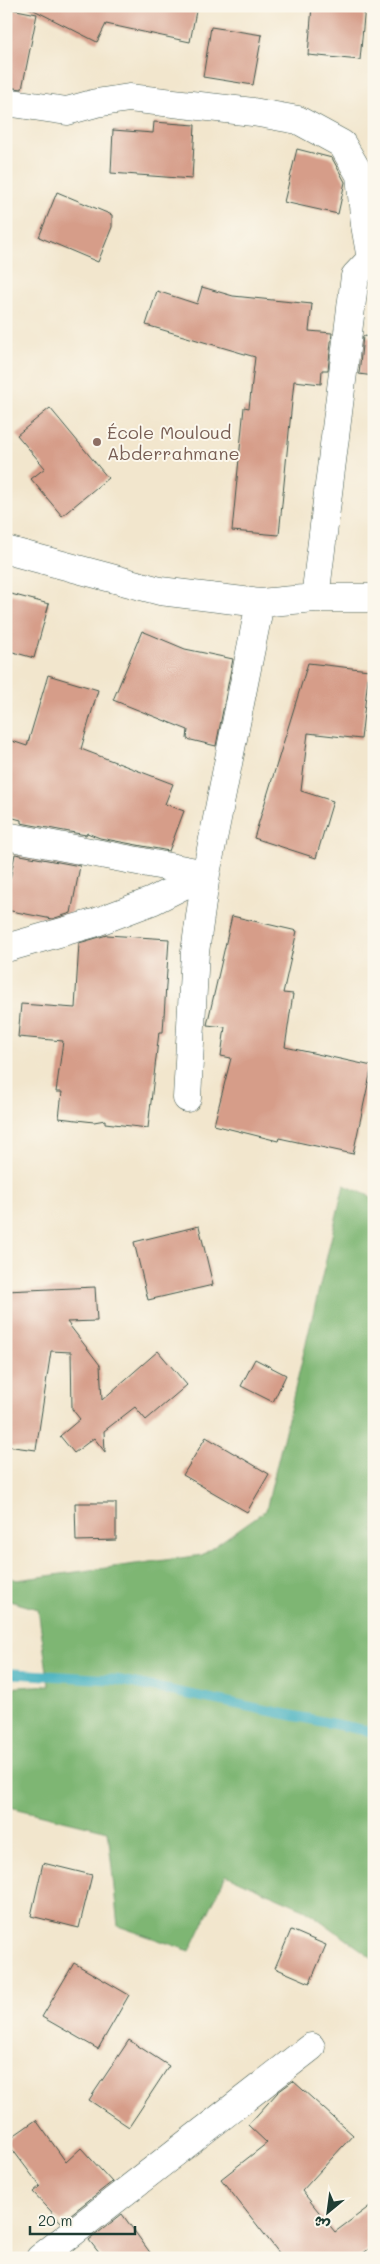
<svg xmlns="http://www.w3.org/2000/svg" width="380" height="2264" viewBox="0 0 380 2264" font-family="Mali,'Playpen Sans Arabic',sans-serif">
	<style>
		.forest { fill: #7eb673; stroke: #4e7a54 }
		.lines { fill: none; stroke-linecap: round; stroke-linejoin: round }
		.stream { stroke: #41afbe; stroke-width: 10 }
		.building { fill: #d69d89 }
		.minor-casing { stroke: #3f564b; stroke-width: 29 }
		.minor { stroke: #fff; stroke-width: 28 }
		.education-dot { fill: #8d6e63; stroke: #fbf7ec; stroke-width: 2 }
		.labels { text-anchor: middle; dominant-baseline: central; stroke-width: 4; stroke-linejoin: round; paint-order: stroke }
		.education-label { font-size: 18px; fill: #785e54; stroke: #fbf7ec; text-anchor: start }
	</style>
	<rect width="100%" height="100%" fill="#fbf7ec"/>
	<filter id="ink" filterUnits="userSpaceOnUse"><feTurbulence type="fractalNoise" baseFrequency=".02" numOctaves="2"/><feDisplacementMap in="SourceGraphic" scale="10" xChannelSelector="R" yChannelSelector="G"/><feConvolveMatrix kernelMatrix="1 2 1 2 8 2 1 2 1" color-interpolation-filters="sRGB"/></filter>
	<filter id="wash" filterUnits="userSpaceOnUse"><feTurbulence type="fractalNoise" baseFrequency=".0096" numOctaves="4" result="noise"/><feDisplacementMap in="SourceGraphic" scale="20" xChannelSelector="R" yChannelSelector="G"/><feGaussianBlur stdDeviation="1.12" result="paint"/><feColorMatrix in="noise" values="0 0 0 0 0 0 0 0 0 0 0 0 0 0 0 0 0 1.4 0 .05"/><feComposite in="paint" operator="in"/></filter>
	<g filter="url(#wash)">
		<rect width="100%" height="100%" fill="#f2e6cd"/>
		<path class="forest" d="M 344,1185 L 374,1198 L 374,1959 L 306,1910 L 226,1875 L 190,1951 L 118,1926 L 108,1831 L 6,1806 L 6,1688 L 49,1685 L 38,1609 L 6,1600 L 6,1576 L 17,1580 L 202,1555 L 266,1510 Z"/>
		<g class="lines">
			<path class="stream" d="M 6,1673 L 118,1680 L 374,1732"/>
		</g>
		<g id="blocks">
			<path class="building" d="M 26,6 L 197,6 L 190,42 L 106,24 L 97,42 Z
				M 312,6 L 365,6 L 360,60 L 308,55 Z
				M 6,8 L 37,14 L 22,89 L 6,87 Z
				M 211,27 L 262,35 L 253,85 L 203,77 Z
				M 154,122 L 195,125 L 192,179 L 111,173 L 113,130 L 153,133 Z
				M 297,149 L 332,158 L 345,182 L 338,214 L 284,202 Z
				M 57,192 L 112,215 L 112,227 L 98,262 L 39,237 Z
				M 202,287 L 233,296 L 312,304 L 309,331 L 332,333 L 328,370 L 322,370 L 321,384 L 294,381 L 279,535 L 232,531 L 244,407 L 249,408 L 255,357 L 146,325 L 157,291 L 197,304 Z
				M 363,336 L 374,337 L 374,376 L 359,374 Z
				M 50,408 L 108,478 L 62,516 L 31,479 L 45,468 L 17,435 Z
				M 11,594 L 49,604 L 34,658 L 6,650 L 6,611 Z
				M 142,631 L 185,649 L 233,659 L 216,746 L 187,739 L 188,730 L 113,700 Z
				M 308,663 L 369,670 L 361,739 L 308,733 L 301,791 L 333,801 L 316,858 L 254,838 Z
				M 48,675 L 98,690 L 81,749 L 173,784 L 165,804 L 184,811 L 169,851 L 100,838 L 87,833 L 86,835 L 21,823 L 21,820 L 6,816 L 6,739 L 27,746 Z
				M 15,854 L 80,866 L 71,913 L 52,919 L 6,910 L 6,878 L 10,879 Z
				M 232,916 L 297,931 L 283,993 L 293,994 L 285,1047 L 372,1066 L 353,1154 L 279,1138 L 278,1141 L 214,1125 L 231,1058 L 221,1056 L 225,1027 L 207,1025 Z
				M 107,935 L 169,939 L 163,1032 L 159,1032 L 148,1128 L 105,1123 L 105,1120 L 94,1122 L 59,1118 L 62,1092 L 56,1092 L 63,1041 L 18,1037 L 21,1004 L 75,1008 L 79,943 Z
				M 199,1226 L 213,1285 L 148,1300 L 134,1242 Z
				M 95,1287 L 97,1321 L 67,1322 L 100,1365 L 102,1400 L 158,1351 L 187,1385 L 146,1420 L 135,1407 L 104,1431 L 105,1452 L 94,1438 L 74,1453 L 60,1436 L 80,1419 L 72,1409 L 71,1352 L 51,1351 L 36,1450 L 6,1446 L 6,1291 Z
				M 255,1359 L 286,1375 L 273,1402 L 241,1386 Z
				M 206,1437 L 269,1474 L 247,1512 L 183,1475 Z
				M 75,1503 L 116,1503 L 116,1540 L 76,1541 Z
				M 43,1863 L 92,1875 L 79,1928 L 31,1916 Z
				M 291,1930 L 326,1945 L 310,1983 L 275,1968 Z
				M 74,1963 L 129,1995 L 98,2049 L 42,2017 Z
				M 129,2040 L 169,2066 L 129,2127 L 89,2100 Z
				M 293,2081 L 353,2135 L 302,2191 L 335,2232 L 374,2203 L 374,2245 L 357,2258 L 283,2258 L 221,2179 L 267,2143 L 248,2125 L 278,2092 Z
				M 36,2120 L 66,2162 L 81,2148 L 112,2182 L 61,2222 L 33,2192 L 40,2186 L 6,2141 Z
				M 122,2214 L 154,2258 L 103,2258 L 89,2240 Z"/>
		</g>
	</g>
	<g filter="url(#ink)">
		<use href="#blocks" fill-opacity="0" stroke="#3f564b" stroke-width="1"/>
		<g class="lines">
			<defs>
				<path id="minor" d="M 6,102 L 67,111 L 96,103 L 129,98 L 253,112 L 298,120 L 342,144 L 360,175 L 365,225 L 371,259
					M 6,550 L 160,591 L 260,603 L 315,598 L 374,598
					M 315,598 L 355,276 L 371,259 L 374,258
					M 6,836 L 206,874 L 152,901 L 94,923 L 6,948
					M 187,1098 L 195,952 L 206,874 L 260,603
					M 40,2258 L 311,2047"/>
			</defs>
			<use href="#minor" class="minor-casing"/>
			<use href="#minor" class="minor"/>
		</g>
	</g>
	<circle class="education-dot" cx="97" cy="442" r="5"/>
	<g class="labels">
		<g class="education-label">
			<text x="107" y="432">École Mouloud<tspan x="107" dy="21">Abderrahmane</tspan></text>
		</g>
	</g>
	<rect width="380" height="2264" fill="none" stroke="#fbf7ec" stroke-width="25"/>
	<g transform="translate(328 2212) rotate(209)" stroke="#fbf7ec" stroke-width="4" paint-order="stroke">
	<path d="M0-4L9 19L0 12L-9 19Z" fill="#1f3d34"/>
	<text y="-8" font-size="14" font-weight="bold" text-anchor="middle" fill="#1f3d34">ش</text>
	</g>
	<path d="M30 2226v8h105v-8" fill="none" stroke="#1f3d34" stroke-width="2.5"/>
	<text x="38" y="2226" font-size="15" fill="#1f3d34" stroke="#fbf7ec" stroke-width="4" paint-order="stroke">20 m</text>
</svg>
